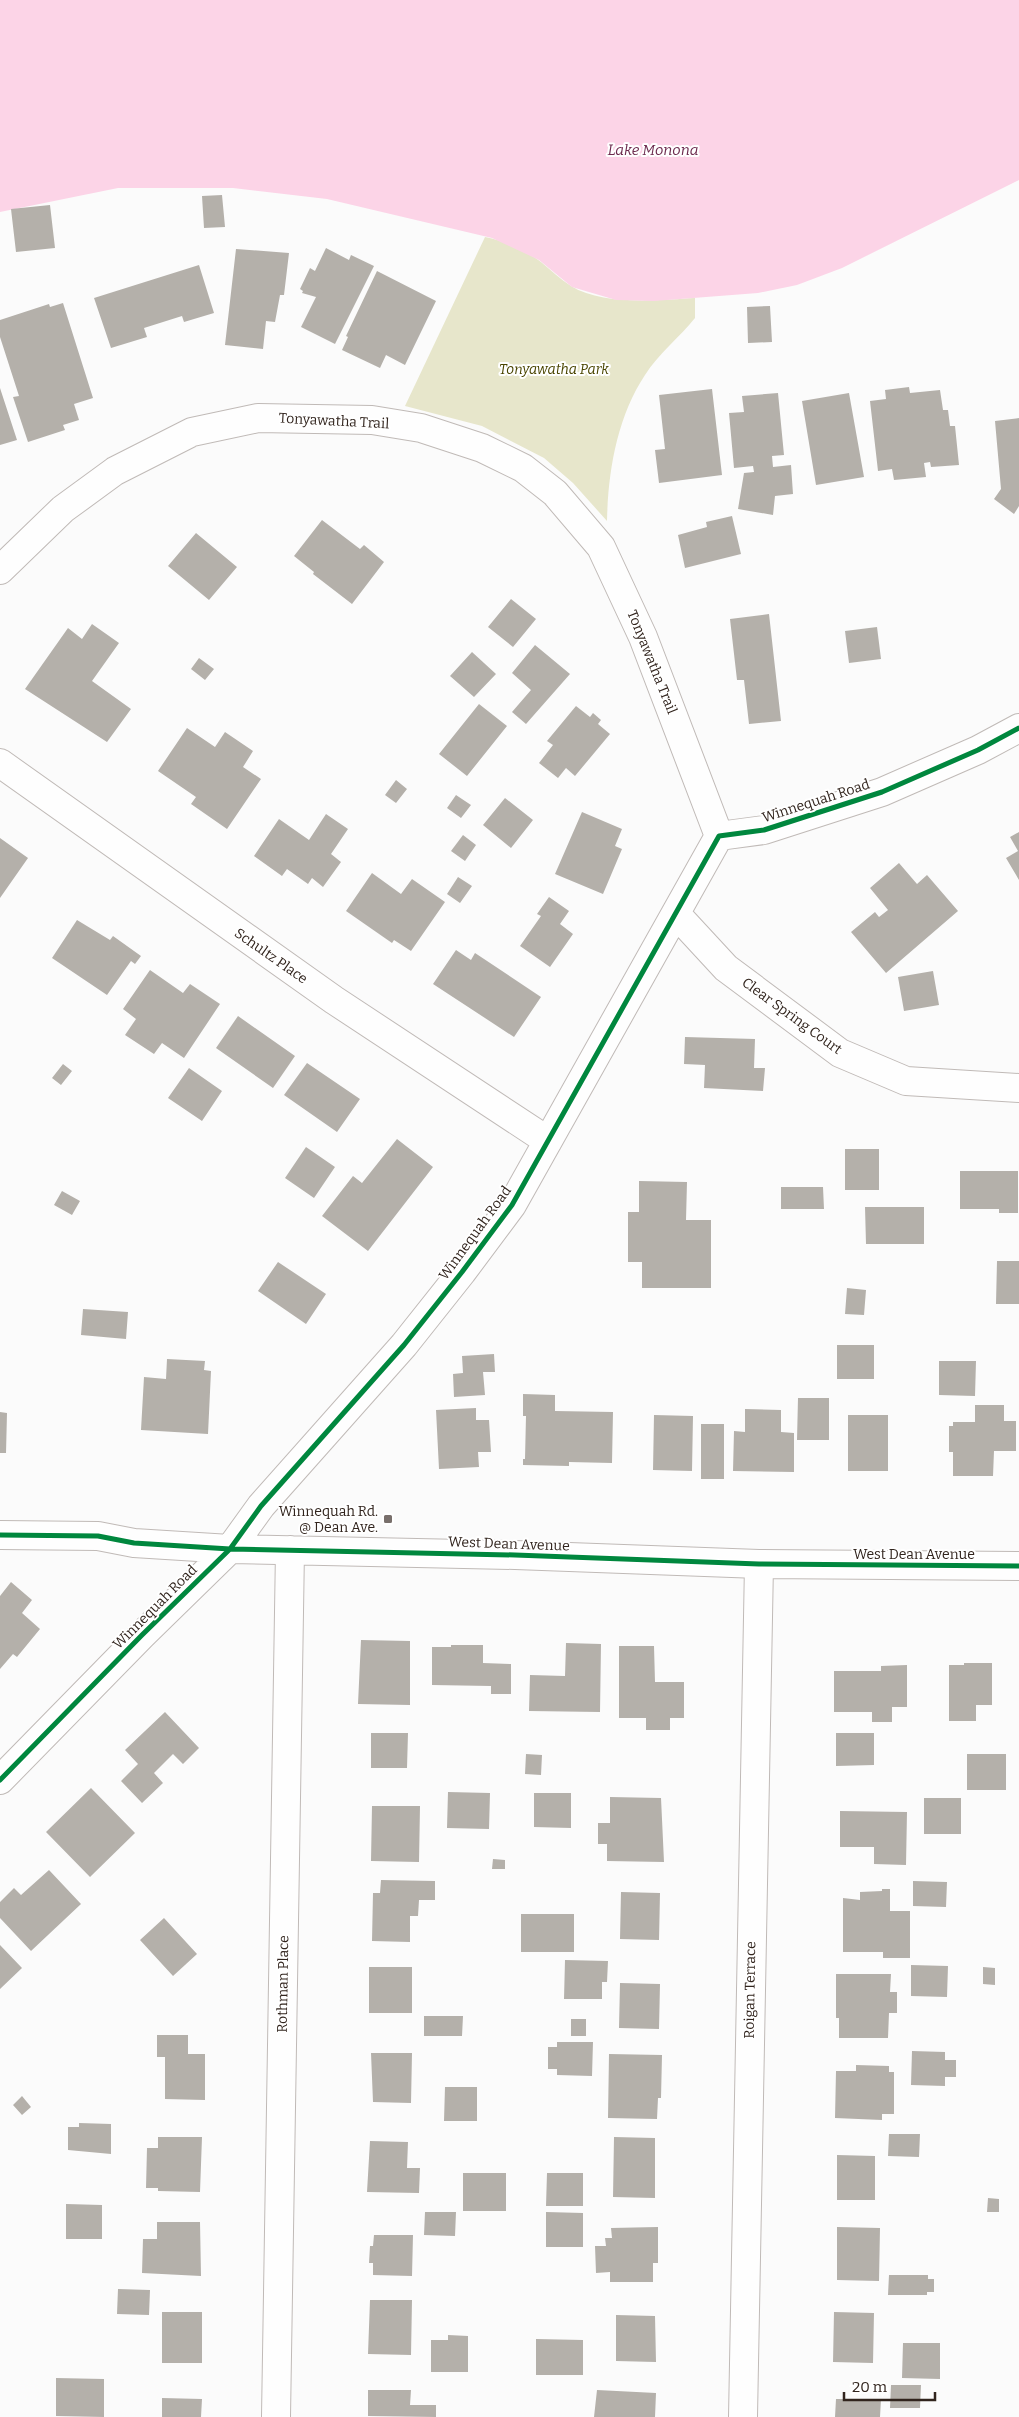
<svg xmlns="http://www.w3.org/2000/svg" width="1019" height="2417" viewBox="0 0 1019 2417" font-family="Bitter,serif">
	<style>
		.green { fill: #e7e6cb }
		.water { fill: #fcd4e7 }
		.building { fill: #b4b0aa }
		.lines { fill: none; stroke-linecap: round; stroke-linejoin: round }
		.minor-casing { stroke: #c0bab7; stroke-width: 30 }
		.minor { stroke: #fefefe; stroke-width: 28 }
		.cycleway-casing { stroke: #fff; stroke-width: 8 }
		.cycleway { stroke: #00873e; stroke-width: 5 }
		.poi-dot { fill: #786f6b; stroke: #fff; stroke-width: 2 }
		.labels { text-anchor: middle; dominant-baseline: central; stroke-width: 4; stroke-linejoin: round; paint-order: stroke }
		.park-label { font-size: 14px; font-style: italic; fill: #4a4500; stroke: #fff }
		.street-label { font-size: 14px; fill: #31241d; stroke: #fff }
		.poi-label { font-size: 14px; fill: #31241d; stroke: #fff; text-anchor: end }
		.water-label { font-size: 15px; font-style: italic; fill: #6d2c4f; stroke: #fff }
	</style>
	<rect width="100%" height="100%" fill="#fbfbfb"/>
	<path class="green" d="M 485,237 C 503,240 527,251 541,262 C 551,270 560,279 571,286 C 603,306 659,300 695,298 L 695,318 C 680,337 658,354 645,375 C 617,417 608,472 607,521 L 573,483 L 544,458 L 482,426 L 405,406 Z"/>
	<path class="water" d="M 0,0 L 1019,0 L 1019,180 L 842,268 L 797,285 L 758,293 L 654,301 L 616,300 L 572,287 L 539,260 L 492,238 L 327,199 L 233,188 L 118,188 L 0,212 Z"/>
	<path class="building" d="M 222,195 L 225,227 L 204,228 L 202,196 Z
		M 50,205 L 55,248 L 16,252 L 11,209 Z
		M 326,248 L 349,260 L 351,255 L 374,266 L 335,344 L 301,327 L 316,297 L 302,293 L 303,291 L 300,289 L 310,268 L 315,271 Z
		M 236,249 L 289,253 L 284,295 L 280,295 L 275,322 L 266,321 L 263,349 L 225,345 Z
		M 199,265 L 214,313 L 184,322 L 182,316 L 144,328 L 147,337 L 111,348 L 94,298 Z
		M 377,271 L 436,301 L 405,365 L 386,355 L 380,368 L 342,350 L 348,337 L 346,336 Z
		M 63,303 L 93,398 L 74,404 L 79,420 L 63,425 L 65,430 L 28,442 L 13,397 L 19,396 L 0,337 L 0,320 L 49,304 L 50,307 Z
		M 770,306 L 772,342 L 748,343 L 747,307 Z
		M 909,387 L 910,393 L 940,390 L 943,410 L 948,410 L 950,426 L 955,426 L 959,465 L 931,467 L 930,462 L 924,463 L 926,477 L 894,480 L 892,469 L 878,471 L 870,401 L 886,399 L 885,390 Z
		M 0,388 L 17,440 L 0,445 Z
		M 712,389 L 722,475 L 659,483 L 655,450 L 665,449 L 659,395 Z
		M 778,393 L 784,455 L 772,456 L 773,467 L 791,465 L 793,494 L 775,496 L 773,515 L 738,509 L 744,473 L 754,472 L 753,466 L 734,468 L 729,413 L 744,412 L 742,396 Z
		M 849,393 L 864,477 L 816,485 L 802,401 Z
		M 1019,418 L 1019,506 L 1014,514 L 994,499 L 1001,489 L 995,421 Z
		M 732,516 L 741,554 L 685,568 L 678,535 L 707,527 L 706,522 Z
		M 322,520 L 360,549 L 364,545 L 384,562 L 352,604 L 313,574 L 314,572 L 294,556 Z
		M 196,533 L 237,567 L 209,600 L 168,566 Z
		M 511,599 L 536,619 L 513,647 L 488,627 Z
		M 769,614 L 781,721 L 749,724 L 744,680 L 737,680 L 730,619 Z
		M 92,624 L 119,643 L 92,681 L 131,709 L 107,742 L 25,689 L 68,628 L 82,639 Z
		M 877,627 L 881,659 L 849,663 L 845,631 Z
		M 535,645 L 570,674 L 526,724 L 512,712 L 531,690 L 512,673 Z
		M 472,652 L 496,674 L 474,697 L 450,676 Z
		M 199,658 L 214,669 L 205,680 L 191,669 Z
		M 479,704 L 507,726 L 467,776 L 439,754 Z
		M 576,706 L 590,717 L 593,713 L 601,720 L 598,724 L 610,734 L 575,776 L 566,768 L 558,778 L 539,763 L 553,745 L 547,741 Z
		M 187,728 L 215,747 L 225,732 L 253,751 L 243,767 L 261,779 L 227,829 L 191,804 L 196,797 L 158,771 Z
		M 396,780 L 407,789 L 396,803 L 385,795 Z
		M 456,795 L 471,805 L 461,818 L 447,808 Z
		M 505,798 L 533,820 L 511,848 L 483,825 Z
		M 582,812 L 622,829 L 615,846 L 622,849 L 603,894 L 555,874 Z
		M 326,814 L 348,829 L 331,854 L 341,862 L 323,887 L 312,878 L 308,884 L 287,869 L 282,876 L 254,856 L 279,819 L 309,840 Z
		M 1019,832 L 1019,880 L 1006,858 L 1018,851 L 1010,837 Z
		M 463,835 L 476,845 L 465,861 L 451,851 Z
		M 0,838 L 28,858 L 0,898 Z
		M 899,863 L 917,884 L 927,875 L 958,911 L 886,973 L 851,932 L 875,912 L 879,917 L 888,910 L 870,888 Z
		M 372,873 L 401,894 L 412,879 L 445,902 L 411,951 L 394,940 L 392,943 L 346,911 Z
		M 458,877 L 472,886 L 460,903 L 447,894 Z
		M 549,897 L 569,911 L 560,924 L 573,934 L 550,967 L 520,946 L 541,916 L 537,914 Z
		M 77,920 L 110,940 L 113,936 L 141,956 L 135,964 L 131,961 L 107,995 L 52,958 Z
		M 456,950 L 471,960 L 475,953 L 541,997 L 514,1037 L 433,984 Z
		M 150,970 L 183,993 L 190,984 L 220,1004 L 184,1058 L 162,1043 L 154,1054 L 125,1035 L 136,1019 L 123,1009 Z
		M 933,971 L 939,1005 L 904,1011 L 898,977 Z
		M 238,1016 L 295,1056 L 273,1088 L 216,1048 Z
		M 685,1037 L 755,1039 L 754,1068 L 765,1068 L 763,1091 L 704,1088 L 705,1065 L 684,1064 Z
		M 307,1063 L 360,1099 L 337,1132 L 284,1095 Z
		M 63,1064 L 72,1071 L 61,1085 L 52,1078 Z
		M 189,1068 L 222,1091 L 202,1121 L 168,1098 Z
		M 397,1139 L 433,1167 L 368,1251 L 322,1216 L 353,1176 L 362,1183 Z
		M 306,1147 L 335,1167 L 314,1198 L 285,1178 Z
		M 845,1149 L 879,1149 L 879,1190 L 845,1190 Z
		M 960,1171 L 1018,1171 L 1018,1213 L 999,1213 L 999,1209 L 960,1209 Z
		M 639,1181 L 687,1182 L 686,1220 L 711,1220 L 711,1288 L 642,1288 L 642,1262 L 628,1262 L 628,1212 L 639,1212 Z
		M 781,1187 L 823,1187 L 824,1209 L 781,1209 Z
		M 62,1191 L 80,1201 L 72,1215 L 54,1205 Z
		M 865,1207 L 924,1207 L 924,1244 L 866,1244 Z
		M 997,1261 L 1019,1261 L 1019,1304 L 996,1304 Z
		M 278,1262 L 326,1294 L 306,1324 L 258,1291 Z
		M 847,1288 L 866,1290 L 864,1315 L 845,1314 Z
		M 83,1309 L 128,1312 L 126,1339 L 81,1335 Z
		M 837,1345 L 874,1345 L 874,1379 L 837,1379 Z
		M 494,1354 L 495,1372 L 483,1372 L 485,1395 L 454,1397 L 453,1374 L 463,1373 L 462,1356 Z
		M 167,1359 L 205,1361 L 204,1370 L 211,1371 L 208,1434 L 141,1430 L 144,1377 L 166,1379 Z
		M 939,1361 L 976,1361 L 975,1396 L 939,1395 Z
		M 523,1394 L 555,1395 L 555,1411 L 613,1412 L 612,1463 L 569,1462 L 569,1466 L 523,1465 L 523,1459 L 525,1459 L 526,1416 L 523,1416 Z
		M 798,1398 L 829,1398 L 829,1440 L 797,1440 Z
		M 975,1405 L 1004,1405 L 1004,1421 L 1016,1421 L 1016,1451 L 994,1451 L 993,1476 L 953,1476 L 953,1452 L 949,1452 L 949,1426 L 953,1426 L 953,1422 L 975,1422 Z
		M 476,1408 L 476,1420 L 489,1420 L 491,1452 L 478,1452 L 479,1467 L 439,1469 L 436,1410 Z
		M 745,1409 L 781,1410 L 781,1432 L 794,1433 L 794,1472 L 733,1471 L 734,1431 L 745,1432 Z
		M 0,1412 L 7,1413 L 6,1453 L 0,1453 Z
		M 654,1415 L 693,1416 L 692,1471 L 653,1470 Z
		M 848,1415 L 888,1415 L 888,1471 L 848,1471 Z
		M 701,1424 L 724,1424 L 724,1479 L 701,1479 Z
		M 11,1582 L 32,1600 L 22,1613 L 40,1629 L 17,1657 L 13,1654 L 0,1669 L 0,1596 Z
		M 361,1640 L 410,1641 L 410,1705 L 358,1704 Z
		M 566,1643 L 601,1644 L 600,1712 L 529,1711 L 530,1675 L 565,1676 Z
		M 451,1645 L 483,1645 L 483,1663 L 511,1664 L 511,1694 L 491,1694 L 491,1686 L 432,1685 L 432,1647 L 451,1647 Z
		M 619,1646 L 654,1646 L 655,1682 L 684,1682 L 684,1718 L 670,1718 L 670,1730 L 646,1730 L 646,1718 L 619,1718 Z
		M 964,1663 L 992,1663 L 992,1705 L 976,1705 L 976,1721 L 949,1721 L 949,1665 L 964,1665 Z
		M 907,1665 L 907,1707 L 892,1707 L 892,1722 L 872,1722 L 872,1712 L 834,1712 L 834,1671 L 881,1671 L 881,1666 Z
		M 165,1712 L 199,1748 L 183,1764 L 173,1754 L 154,1773 L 163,1783 L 142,1803 L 121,1781 L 138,1764 L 125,1750 Z
		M 371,1733 L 408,1733 L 407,1768 L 371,1768 Z
		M 836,1733 L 874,1733 L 874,1765 L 836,1766 Z
		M 526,1754 L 542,1755 L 541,1775 L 525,1774 Z
		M 967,1754 L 1006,1754 L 1006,1790 L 967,1790 Z
		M 91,1788 L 135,1833 L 90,1877 L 46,1832 Z
		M 448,1792 L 490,1793 L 489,1829 L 447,1828 Z
		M 534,1793 L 571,1793 L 571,1828 L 534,1827 Z
		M 610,1797 L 661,1798 L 664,1862 L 607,1861 L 607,1844 L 598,1844 L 598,1823 L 610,1823 Z
		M 924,1798 L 961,1798 L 961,1834 L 924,1834 Z
		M 372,1806 L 420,1806 L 419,1862 L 371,1861 Z
		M 840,1811 L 907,1812 L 906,1865 L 874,1864 L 874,1847 L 840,1847 Z
		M 493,1859 L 505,1860 L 505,1869 L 492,1869 Z
		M 49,1870 L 81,1904 L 31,1951 L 0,1918 L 0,1902 L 14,1888 L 21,1895 Z
		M 381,1880 L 435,1881 L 435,1900 L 419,1900 L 418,1916 L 410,1916 L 410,1942 L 372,1941 L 373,1893 L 380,1893 Z
		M 913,1881 L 947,1882 L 946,1907 L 913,1906 Z
		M 882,1889 L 890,1889 L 890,1911 L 910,1911 L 910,1958 L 883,1958 L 883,1952 L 843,1952 L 843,1898 L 860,1900 L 860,1892 L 882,1891 Z
		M 621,1892 L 660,1893 L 659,1940 L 620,1939 Z
		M 521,1914 L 574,1914 L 574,1952 L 521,1952 Z
		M 164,1918 L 197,1954 L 173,1976 L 140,1940 Z
		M 0,1945 L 22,1968 L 0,1989 Z
		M 565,1960 L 608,1961 L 607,1982 L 602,1982 L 602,1999 L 564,1999 Z
		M 911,1965 L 948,1966 L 947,1997 L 911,1996 Z
		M 369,1967 L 412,1967 L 412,2013 L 369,2013 Z
		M 983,1967 L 995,1968 L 995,1985 L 983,1984 Z
		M 836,1974 L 891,1974 L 890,1992 L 897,1992 L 897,2013 L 889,2013 L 888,2038 L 839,2038 L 839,2018 L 836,2018 Z
		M 620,1983 L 660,1984 L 659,2029 L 619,2028 Z
		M 424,2016 L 463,2016 L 462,2036 L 424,2036 Z
		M 571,2019 L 586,2019 L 586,2036 L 571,2036 Z
		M 157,2035 L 188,2035 L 188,2054 L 205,2054 L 205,2100 L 165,2099 L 165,2057 L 157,2057 Z
		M 557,2042 L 593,2042 L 592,2076 L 557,2075 L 557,2069 L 548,2069 L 548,2047 L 557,2047 Z
		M 912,2051 L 945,2052 L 945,2060 L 956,2060 L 956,2077 L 945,2077 L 945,2086 L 911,2085 Z
		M 371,2053 L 412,2053 L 411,2103 L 373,2102 Z
		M 609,2054 L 662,2055 L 661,2098 L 658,2098 L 657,2119 L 608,2118 Z
		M 856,2065 L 889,2066 L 889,2072 L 894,2072 L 894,2114 L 882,2114 L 882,2120 L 835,2118 L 836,2071 L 856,2071 Z
		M 445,2087 L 477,2087 L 477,2121 L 444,2121 Z
		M 22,2096 L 31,2107 L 22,2115 L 13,2105 Z
		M 79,2123 L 111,2124 L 111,2154 L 68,2150 L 68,2127 L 79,2127 Z
		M 889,2134 L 920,2134 L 919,2157 L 888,2156 Z
		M 158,2137 L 202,2137 L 200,2192 L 158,2191 L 158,2188 L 146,2188 L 147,2148 L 158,2148 Z
		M 614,2137 L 655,2138 L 655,2198 L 613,2197 Z
		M 370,2141 L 408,2142 L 407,2168 L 420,2168 L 419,2193 L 367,2192 Z
		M 837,2155 L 875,2156 L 875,2200 L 837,2200 Z
		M 463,2173 L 506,2173 L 506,2211 L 463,2211 Z
		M 547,2173 L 583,2173 L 583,2206 L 546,2206 Z
		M 988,2198 L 999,2199 L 999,2212 L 987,2212 Z
		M 66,2204 L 102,2205 L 102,2239 L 66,2239 Z
		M 425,2212 L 456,2212 L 455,2236 L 424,2235 Z
		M 546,2212 L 583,2213 L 583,2247 L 546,2247 Z
		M 157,2222 L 200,2222 L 201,2276 L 142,2273 L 143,2239 L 157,2239 Z
		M 658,2227 L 658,2263 L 653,2263 L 653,2282 L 610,2282 L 610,2272 L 596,2273 L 595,2246 L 606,2246 L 605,2238 L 612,2238 L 611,2228 Z
		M 837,2227 L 880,2228 L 879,2281 L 837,2280 Z
		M 374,2235 L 413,2235 L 412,2276 L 373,2275 L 373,2263 L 369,2263 L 370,2246 L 373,2246 Z
		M 889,2275 L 928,2275 L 928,2279 L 934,2279 L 934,2292 L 927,2292 L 927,2295 L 888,2295 Z
		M 118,2289 L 150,2290 L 149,2315 L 117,2314 Z
		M 370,2300 L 412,2300 L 411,2355 L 368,2354 Z
		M 162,2312 L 202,2312 L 202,2363 L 162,2363 Z
		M 834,2312 L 874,2313 L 873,2363 L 833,2362 Z
		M 616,2315 L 655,2316 L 656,2362 L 616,2361 Z
		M 448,2335 L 468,2336 L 468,2372 L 431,2372 L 431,2340 L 448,2340 Z
		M 536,2339 L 583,2340 L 583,2375 L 536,2375 Z
		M 903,2343 L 940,2343 L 940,2379 L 902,2378 Z
		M 56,2378 L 104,2379 L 104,2417 L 56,2416 Z
		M 891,2385 L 921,2385 L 920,2408 L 890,2408 Z
		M 368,2390 L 411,2390 L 410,2405 L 436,2405 L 436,2417 L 368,2416 Z
		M 597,2390 L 656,2393 L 655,2417 L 594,2417 Z
		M 162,2398 L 202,2399 L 201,2417 L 162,2417 Z
		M 836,2399 L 881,2399 L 880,2417 L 835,2417 Z"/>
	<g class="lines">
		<defs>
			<path id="minor" d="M 0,570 L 63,509 L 115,471 L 192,432 L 258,418 L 372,420 L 421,428 L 482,448 L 523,468 L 555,493 L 601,547 L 643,637 L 719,836
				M 0,763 L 334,1000 L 548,1141
				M 677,915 L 726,968 L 840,1053 L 906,1081 L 1019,1088
				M 0,1535 L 98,1536 L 134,1543 L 230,1549 L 515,1555 L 759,1564 L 1019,1566
				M 0,1780 L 142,1635 L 230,1549 L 261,1506 L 404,1345 L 462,1272 L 512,1205 L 719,836 L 764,830 L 882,792 L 978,750 L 1019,728
				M 276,2417 L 290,1550
				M 743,2417 L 759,1564"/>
		</defs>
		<use href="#minor" class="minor-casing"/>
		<use href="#minor" class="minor"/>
		<defs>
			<path id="cycleway" d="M 0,1535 L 98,1536 L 134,1543 L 230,1549 L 515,1555 L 759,1564 L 1019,1566
				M 0,1780 L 142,1635 L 230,1549 L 261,1506 L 404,1345 L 462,1272 L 512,1205 L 719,836 L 764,830 L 882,792 L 978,750 L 1019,728"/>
		</defs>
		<use href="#cycleway" class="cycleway-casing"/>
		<use href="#cycleway" class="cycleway"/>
	</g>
	<rect class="poi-dot" x="383" y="1514" width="10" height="10" rx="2.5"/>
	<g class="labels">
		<g class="park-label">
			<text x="554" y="369">Tonyawatha Park</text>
		</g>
		<g class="street-label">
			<text transform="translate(334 421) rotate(3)">Tonyawatha Trail</text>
			<text transform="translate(652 662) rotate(68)">Tonyawatha Trail</text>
			<text transform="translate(816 801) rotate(-18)">Winnequah Road</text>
			<text transform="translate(271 956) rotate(35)">Schultz Place</text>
			<text transform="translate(792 1016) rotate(36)">Clear Spring Court</text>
			<text transform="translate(475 1233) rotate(-54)">Winnequah Road</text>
			<text transform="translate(509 1544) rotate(2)">West Dean Avenue</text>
			<text x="914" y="1554">West Dean Avenue</text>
			<text transform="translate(155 1607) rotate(-45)">Winnequah Road</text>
			<text transform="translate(283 1984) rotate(-89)">Rothman Place</text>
			<text transform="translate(750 1990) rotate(-89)">Roigan Terrace</text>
		</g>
		<g class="poi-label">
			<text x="378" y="1511">Winnequah Rd.<tspan x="378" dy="16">@ Dean Ave.</tspan></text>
		</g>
		<g class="water-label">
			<text x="653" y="150">Lake Monona</text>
		</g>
	</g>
	<path d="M844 2392v8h91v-8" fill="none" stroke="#31241d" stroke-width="2.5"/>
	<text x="852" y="2392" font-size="15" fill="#31241d" stroke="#ffffff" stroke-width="4" paint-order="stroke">20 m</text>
</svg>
